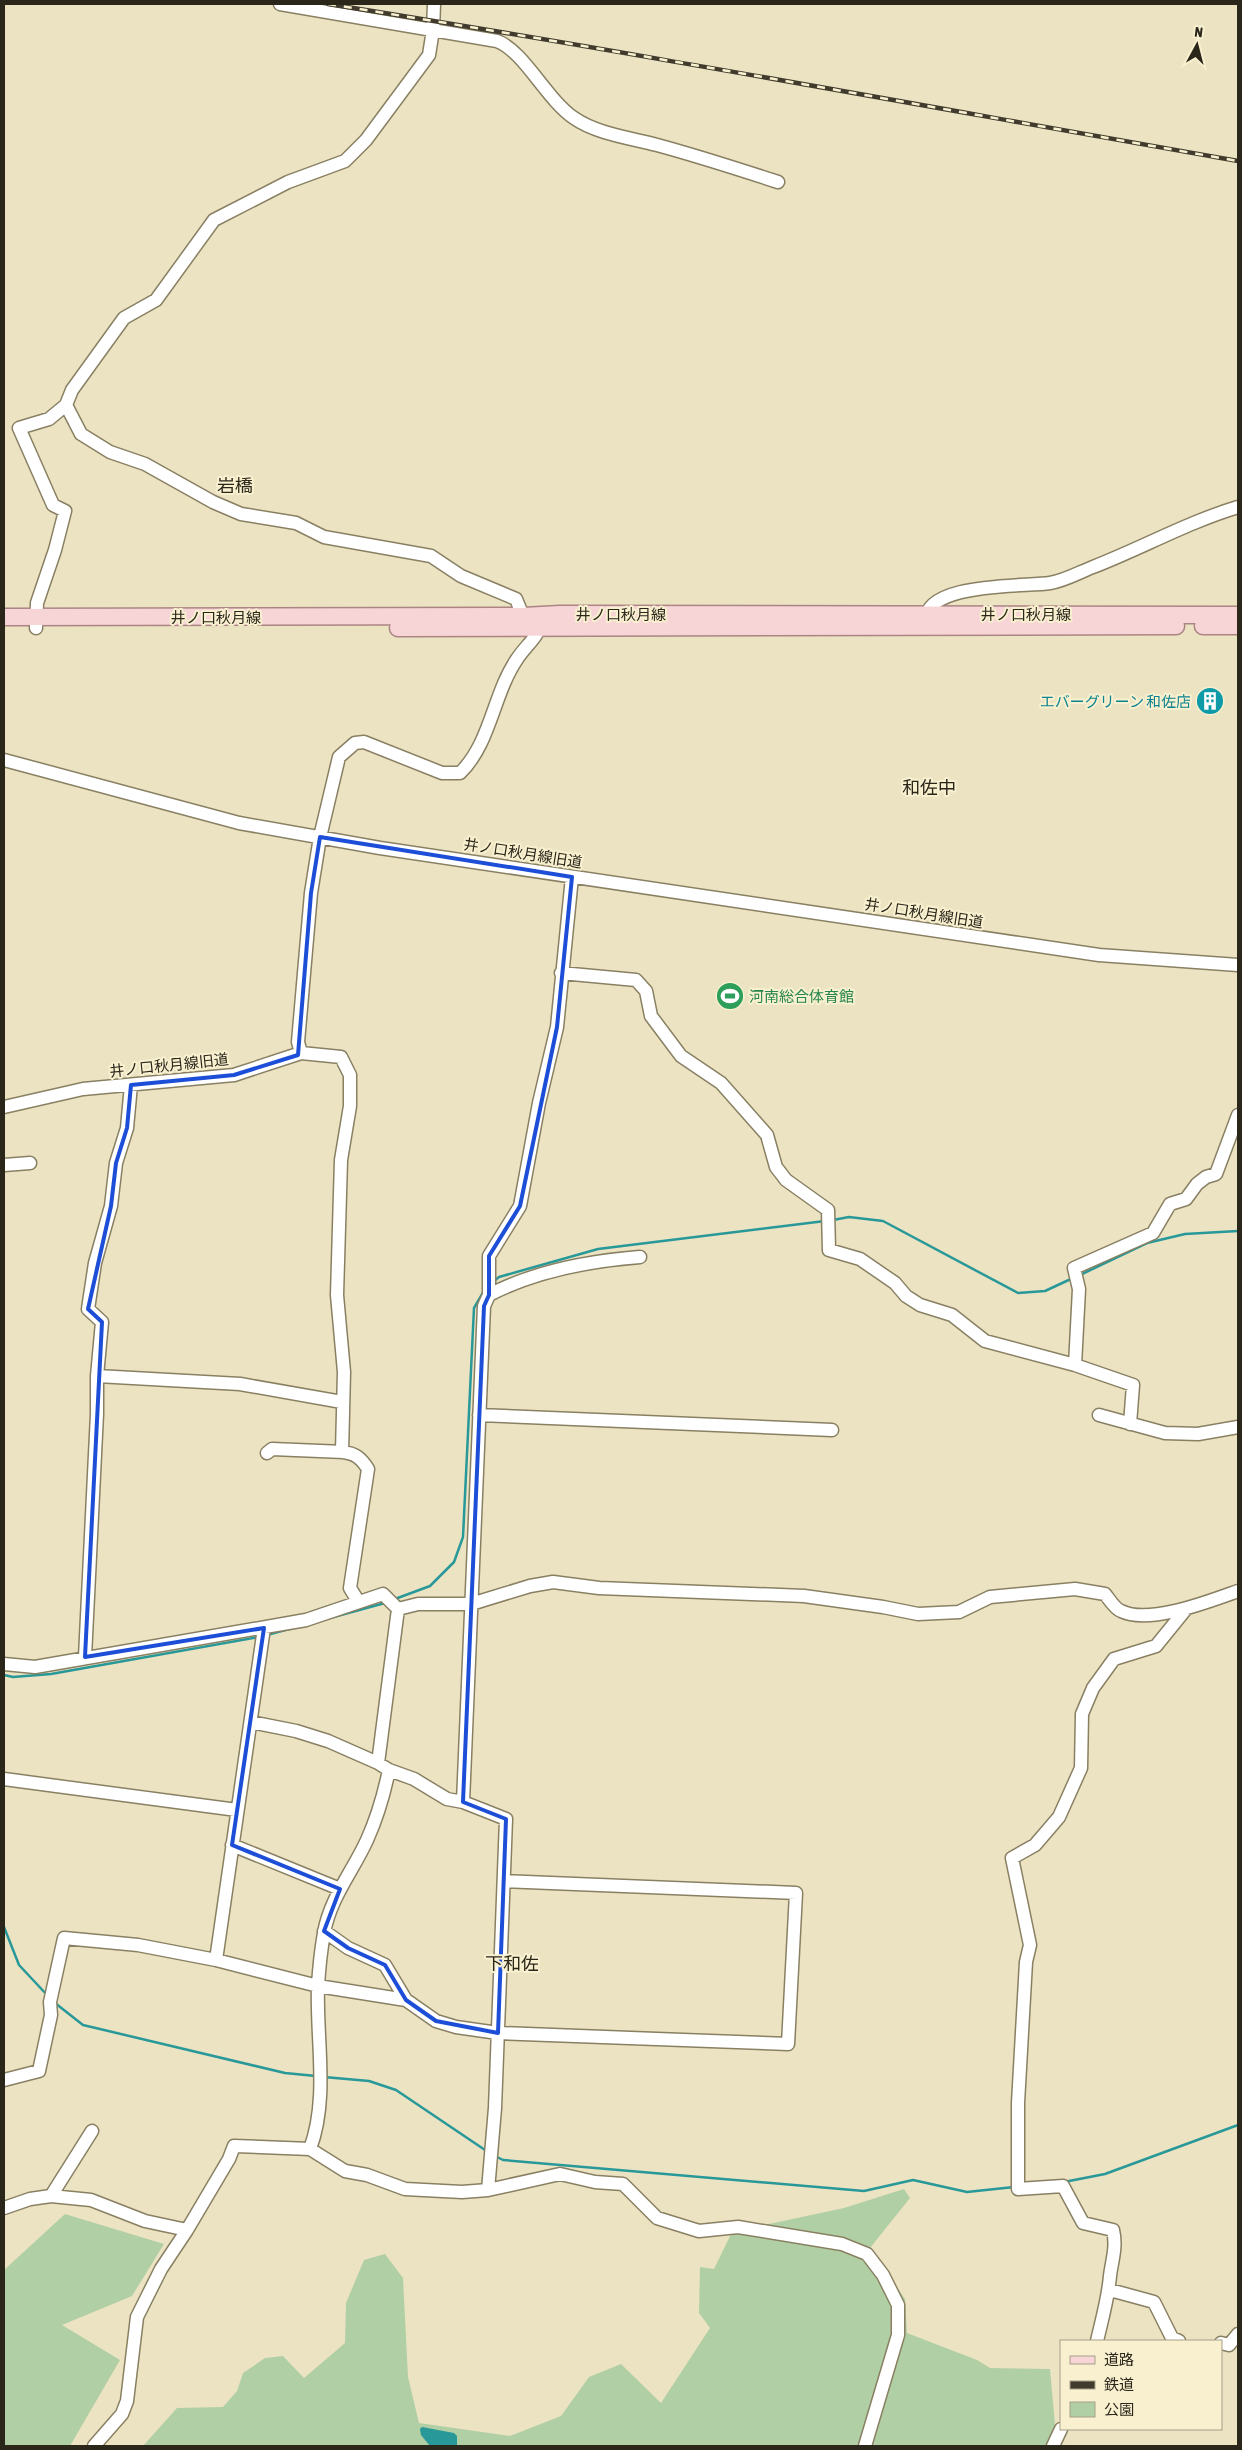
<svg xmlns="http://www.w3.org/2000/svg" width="1242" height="2450" viewBox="0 0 1242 2450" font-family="'Asap Condensed','Noto Sans JP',sans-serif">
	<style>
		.green { fill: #b1cfa4 }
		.water { fill: #289899 }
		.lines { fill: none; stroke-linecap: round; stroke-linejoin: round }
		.stream { stroke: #289899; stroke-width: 2.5 }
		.minor-casing { stroke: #898063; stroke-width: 15 }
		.major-casing { stroke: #ab8583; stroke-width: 19 }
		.minor { stroke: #fff; stroke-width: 12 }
		.major { stroke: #f7d4d6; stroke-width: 16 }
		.rail-casing { stroke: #403b2d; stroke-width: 4.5 }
		.rail { stroke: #f9f0d0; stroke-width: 2.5; stroke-dasharray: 8; stroke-linecap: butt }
		.marked { fill: none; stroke: #1d4ed8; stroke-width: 4; stroke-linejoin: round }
		.labels { text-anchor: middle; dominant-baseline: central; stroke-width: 4; stroke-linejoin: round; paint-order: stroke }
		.street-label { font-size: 15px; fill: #2a261a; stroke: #f9f0d0 }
		.culture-label { font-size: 15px; fill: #0d838f; stroke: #f9f0d0; text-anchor: end }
		.leisure-label { font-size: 15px; fill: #27864d; stroke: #f9f0d0; text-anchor: start }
		.quarter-label { font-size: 18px; fill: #2a261a; stroke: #f9f0d0 }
	</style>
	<rect width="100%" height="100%" fill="#ece3c3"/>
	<path class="green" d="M 904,2189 L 910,2198 L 870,2248 L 905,2299 L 907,2333 L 977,2360 L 990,2368 L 1050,2369 L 1055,2425 L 1051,2446 L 143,2446 L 177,2408 L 223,2407 L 237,2391 L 243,2373 L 265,2358 L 283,2356 L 304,2378 L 345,2343 L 346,2303 L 364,2260 L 385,2254 L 403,2278 L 408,2377 L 419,2423 L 510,2436 L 561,2416 L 589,2377 L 621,2364 L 661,2403 L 710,2328 L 699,2313 L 700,2267 L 714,2269 L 732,2232 L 844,2208 Z
		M 65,2214 L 164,2244 L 132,2296 L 62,2325 L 120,2360 L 70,2446 L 4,2446 L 4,2270 Z"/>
	<path class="water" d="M 422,2427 L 454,2433 L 457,2436 L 457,2446 L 430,2446 L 421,2435 L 420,2429 Z"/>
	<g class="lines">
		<path class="stream" d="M 833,1220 L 849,1217 L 883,1221 L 1018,1293 L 1045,1291 L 1073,1278
			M 1080,1275 L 1147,1243 L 1185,1234 L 1238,1231
			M 493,1282 L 499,1277 L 598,1249 L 825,1221
			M 395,1599 L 430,1586 L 454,1562 L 463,1537 L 474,1308 L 484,1291
			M 330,1618 L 385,1603
			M 267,1635 L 289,1629
			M 4,1675 L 13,1677 L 51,1674 L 259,1637
			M 4,1927 L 19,1965 L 48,1996
			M 55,2003 L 83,2025 L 285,2073 L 316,2076
			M 324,2077 L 369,2081 L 396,2090 L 488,2152
			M 495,2156 L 503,2160 L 864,2191 L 913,2180 L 967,2192 L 1014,2187
			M 1064,2182 L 1105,2174 L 1238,2125"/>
		<defs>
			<path id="minor" d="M 280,4 L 497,41 C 524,51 546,99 574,118 C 597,134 631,138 657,145 C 698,156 738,169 778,182
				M 66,405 L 81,434 L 110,452 L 145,464 L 213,502 L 241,514 L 296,523 L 324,537 L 431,556 L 461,576 L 516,599 L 523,616
				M 926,622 C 923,582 1023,587 1050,583 C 1064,581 1080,572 1093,567 C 1142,548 1188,522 1238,507
				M 36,628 L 37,603 L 55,550 L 65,511 L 53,505 L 19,428 L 49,419 L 66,405 L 72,390 L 124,318 L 156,300 L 214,220 L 288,182 L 345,161 L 366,140 L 429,55 L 433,30 L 434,4
				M 4,760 L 239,823 L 380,848 L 1099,955 L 1238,965
				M 561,973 L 636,980 L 646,991 L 651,1016 L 681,1056 L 721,1083 L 767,1135 L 776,1167 L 786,1180 L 828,1210 L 829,1250 L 860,1259 L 895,1283 L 906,1296 L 920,1305 L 952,1315 L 985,1341 L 1075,1365 L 1133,1385 L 1130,1424
				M 301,1053 L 298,1042 L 311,893 L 320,837 L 339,757 L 355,743 L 364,742 L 442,773 L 460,773 C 491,743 493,694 517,659 C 526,645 538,638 542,621
				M 301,1053 L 341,1057 L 350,1075 L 350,1106 L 341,1160 L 337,1295 L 344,1372 L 342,1452 C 355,1453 361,1458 368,1469 L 350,1588 L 358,1601
				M 4,1107 L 83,1089 L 234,1075 L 301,1053
				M 4,1165 L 30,1163
				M 489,1295 L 489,1256 L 520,1206 L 539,1103 L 557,1027 L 572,877
				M 1075,1365 L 1079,1289 L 1074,1268 L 1153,1233 L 1170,1204 L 1186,1199 L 1197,1184 L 1206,1177 L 1216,1174 L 1238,1115
				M 97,1376 L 240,1384 L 342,1402
				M 479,1415 L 832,1430
				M 1099,1415 L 1165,1433 L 1198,1434 L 1238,1427
				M 267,1453 L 272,1449 L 344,1452
				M 398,1609 L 418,1604 L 471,1604 L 530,1586 L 553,1582 L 599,1588 L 804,1596 L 883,1607 L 918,1614 L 959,1612 L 990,1597 L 1075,1589 L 1105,1594 C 1109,1599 1115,1609 1121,1611 C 1149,1625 1210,1601 1238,1591
				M 85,1657 L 97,1414 L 97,1376 L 102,1322 L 88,1309 L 95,1263 L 111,1206 L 116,1163 L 127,1128 L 131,1085
				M 4,1664 L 35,1667 L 306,1620 L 383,1594 L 398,1609 L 378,1763
				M 251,1722 L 296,1731 L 328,1741 L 378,1763 L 389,1770 L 414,1779 L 447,1799 L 463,1802
				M 4,1779 L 237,1810
				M 232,1845 L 340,1889
				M 324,1931 L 348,1948 L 385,1965 L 406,2000
				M 216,1960 L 264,1628
				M 4,2080 L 39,2071 L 51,2015 L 50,2002 L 64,1938 L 138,1945 L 216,1960 L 318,1986 L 406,2000 L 436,2021 L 456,2027 L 498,2033 L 788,2044 L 796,1893 L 504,1881
				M 310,2149 C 329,2098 316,2039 318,1986 C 319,1969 321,1950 324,1933 C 330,1898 353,1871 367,1840 C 377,1818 384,1794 389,1770
				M 488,2190 L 495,2108 L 506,1819 L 463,1802 L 484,1306 L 489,1295 C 535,1271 589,1261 640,1257
				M 51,2196 L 92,2131
				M 4,2208 L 30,2199 L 51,2196 L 91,2200 L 145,2221 L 187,2230
				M 1110,2290 L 1154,2302 L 1172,2338 L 1179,2341
				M 1097,2341 C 1102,2319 1108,2299 1110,2276 C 1112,2260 1117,2247 1113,2230 L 1083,2223 L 1063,2186 L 1018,2189 L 1018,2103 L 1026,1962 L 1030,1945 L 1012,1858 L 1035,1845 L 1059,1817 L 1081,1768 L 1082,1714 L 1093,1688 L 1114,1659 L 1156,1646 L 1186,1609
				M 1221,2343 L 1229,2345 L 1238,2334
				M 94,2446 L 122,2414 L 127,2401 L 137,2317 L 161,2269 L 187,2230 L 229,2159 L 234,2146 L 310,2149 L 345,2171 L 367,2175 L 405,2189 L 462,2192 L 488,2190 L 560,2174 L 595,2182 L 623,2184 L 657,2218 L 699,2231 L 738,2227 L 842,2244 L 867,2254 L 883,2275 L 898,2305 L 898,2335 L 865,2446
				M 1053,2446 L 1061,2429"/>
			<path id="major" d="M 4,617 L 523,616 L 560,614 L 1238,615
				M 1203,626 L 1238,626
				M 398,628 L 1176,626"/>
		</defs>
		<use href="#minor" class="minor-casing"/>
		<use href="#major" class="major-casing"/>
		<use href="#minor" class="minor"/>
		<use href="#major" class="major"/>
		<defs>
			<path id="rail" d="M 328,4 C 632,52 935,108 1238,161"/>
		</defs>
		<use href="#rail" class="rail-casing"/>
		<use href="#rail" class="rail"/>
	</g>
	<path class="marked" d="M 320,837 L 572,877 L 557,1027 L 520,1206 L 489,1256 L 489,1295 L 484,1306 L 463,1802 L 506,1819 L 498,2033 L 436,2021 L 406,2000 L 385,1965 L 348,1948 L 324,1931 L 340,1889 L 232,1845 L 264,1628 L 85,1657 L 102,1322 L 88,1309 L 111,1206 L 116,1163 L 127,1128 L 131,1085 L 234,1075 L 298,1055 L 311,893 Z"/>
	<defs>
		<symbol id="building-disc" viewBox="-11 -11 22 22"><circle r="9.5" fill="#0f9aa8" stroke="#f9f0d0"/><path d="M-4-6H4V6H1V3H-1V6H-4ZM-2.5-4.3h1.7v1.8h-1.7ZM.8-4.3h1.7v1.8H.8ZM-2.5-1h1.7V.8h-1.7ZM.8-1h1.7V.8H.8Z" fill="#fff"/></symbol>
		<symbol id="stadium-disc" viewBox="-11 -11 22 22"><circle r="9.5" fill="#2e9e5b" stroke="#f9f0d0"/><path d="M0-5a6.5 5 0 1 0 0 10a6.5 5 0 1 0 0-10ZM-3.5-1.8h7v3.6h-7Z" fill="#fff"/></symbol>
	</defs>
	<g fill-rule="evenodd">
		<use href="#building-disc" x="1194" y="685" width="32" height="32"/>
		<use href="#stadium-disc" x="714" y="980" width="32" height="32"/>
	</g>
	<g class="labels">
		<g class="street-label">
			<text x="621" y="614">井ノ口秋月線</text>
			<text x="1026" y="614">井ノ口秋月線</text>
			<text x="216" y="617">井ノ口秋月線</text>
			<text transform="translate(523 853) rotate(9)">井ノ口秋月線旧道</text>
			<text transform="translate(924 913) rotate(9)">井ノ口秋月線旧道</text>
			<text transform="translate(169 1065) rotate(-6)">井ノ口秋月線旧道</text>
		</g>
		<g class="culture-label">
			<text x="1191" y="701">エバーグリーン 和佐店</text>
		</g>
		<g class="leisure-label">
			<text x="749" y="996">河南総合体育館</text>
		</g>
		<g class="quarter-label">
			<text x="235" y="485">岩橋</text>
			<text x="929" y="787">和佐中</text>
			<text x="512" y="1963">下和佐</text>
		</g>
	</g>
	<rect width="1242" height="2450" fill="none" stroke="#2a261a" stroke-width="10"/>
	<rect x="1060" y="2340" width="162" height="90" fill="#f9f0d0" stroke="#a69f87"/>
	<rect x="1070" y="2356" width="25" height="8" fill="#f7d4d6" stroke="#a69f87"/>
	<text x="1104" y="2365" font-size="15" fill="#2a261a">道路</text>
	<rect x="1070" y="2381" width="25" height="8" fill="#403b2d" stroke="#a69f87"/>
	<text x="1104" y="2390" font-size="15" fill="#2a261a">鉄道</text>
	<rect x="1070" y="2402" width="25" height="15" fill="#b1cfa4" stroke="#a69f87"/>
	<text x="1104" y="2415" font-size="15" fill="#2a261a">公園</text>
	<g transform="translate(1197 45) rotate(7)" stroke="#f9f0d0" stroke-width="4" paint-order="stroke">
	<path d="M0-4L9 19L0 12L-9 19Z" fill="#2a261a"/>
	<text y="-8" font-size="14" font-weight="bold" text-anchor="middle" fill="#2a261a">N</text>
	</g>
</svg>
